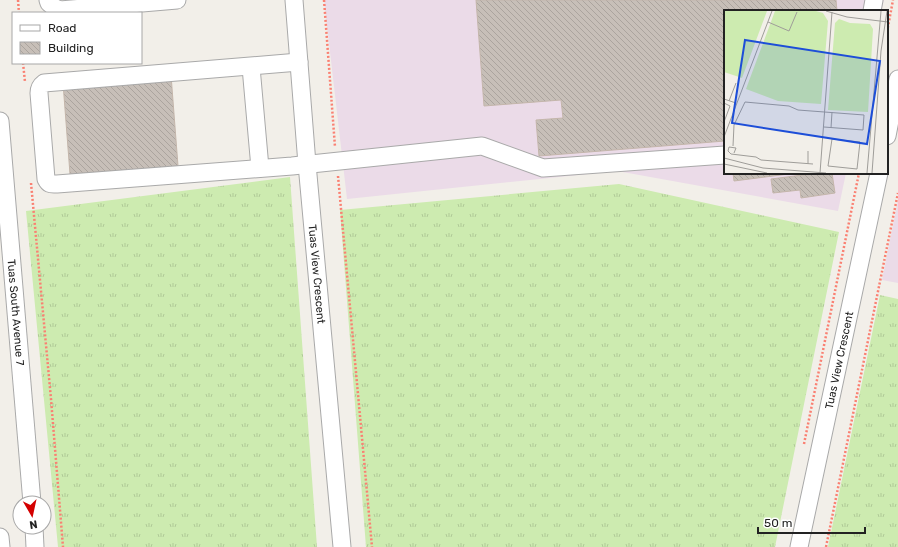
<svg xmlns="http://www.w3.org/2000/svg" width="898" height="547" viewBox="0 0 898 547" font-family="Rubik,sans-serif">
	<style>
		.industrial { fill: #ebdbe8 }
		.grass { fill: url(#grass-tufts) }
		.building { fill: url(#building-back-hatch); stroke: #c4b6ab }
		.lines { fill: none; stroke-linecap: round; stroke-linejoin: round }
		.minor-casing { stroke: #a9a9a9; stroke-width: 19 }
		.path { stroke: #fa8072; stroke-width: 2.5; stroke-dasharray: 2 2; stroke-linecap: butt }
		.minor { stroke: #fff; stroke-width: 17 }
		.labels { text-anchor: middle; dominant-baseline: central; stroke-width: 3; stroke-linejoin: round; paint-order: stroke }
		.street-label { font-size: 11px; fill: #222; stroke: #fff }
		.inset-road { fill: none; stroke: #9f9d99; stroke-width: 1 }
		.view { fill: #1d4ed8; fill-opacity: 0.15; stroke: #1d4ed8; stroke-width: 2 }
		.inset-edge { fill: none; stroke: #222; stroke-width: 2 }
	</style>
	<defs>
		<pattern id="grass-tufts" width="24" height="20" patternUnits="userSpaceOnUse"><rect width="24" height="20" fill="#cdebb0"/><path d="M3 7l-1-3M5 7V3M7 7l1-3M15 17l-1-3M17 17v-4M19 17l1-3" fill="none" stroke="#b0c997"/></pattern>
		<pattern id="building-back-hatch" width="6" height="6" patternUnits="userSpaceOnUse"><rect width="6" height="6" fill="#c7bfb8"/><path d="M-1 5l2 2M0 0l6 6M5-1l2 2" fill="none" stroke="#aba49e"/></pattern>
	</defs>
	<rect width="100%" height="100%" fill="#f2efe9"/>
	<path class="industrial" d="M 324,0 L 884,0 L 881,11 L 725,11 L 725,173 L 846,173 L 838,211 L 617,171 L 347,199 Z
		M 898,200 L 898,283 L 882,280 Z"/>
	<path class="grass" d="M 290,177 L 317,547 L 58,547 L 26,211 Z
		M 619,184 L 839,232 L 775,547 L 366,547 L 340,210 Z
		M 880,295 L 898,299 L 898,547 L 828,547 Z"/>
	<path class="building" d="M 476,0 L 836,0 L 837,11 L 725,11 L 725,141 L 539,156 L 536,120 L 563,118 L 561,100 L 484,106 Z
		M 171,75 L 178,166 L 70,174 L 63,83 Z
		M 733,173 L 796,173 L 734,181 Z
		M 818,173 L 832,173 L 835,193 L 801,198 L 800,190 L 773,193 L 771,179 Z"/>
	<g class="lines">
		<defs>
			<g id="minor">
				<path d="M 48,0 L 49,3 L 55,8 L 60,10 L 177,0"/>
				<path id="s1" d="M 294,0 L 307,164 L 342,547"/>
				<path d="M 872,11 L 874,0"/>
				<path d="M 299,62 L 44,83 C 40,86 39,88 39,93 L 46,179 C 49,185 51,184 57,184 L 292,166 L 482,146 L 543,168 L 725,155"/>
				<path d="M 251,67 L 260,168"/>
				<path id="s2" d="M 0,121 L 32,503"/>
				<path d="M 887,136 L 898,79"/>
				<path d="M 34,527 L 35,547"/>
				<path d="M 0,537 L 1,547"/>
				<path id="s3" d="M 799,547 L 879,173"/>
			</g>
		</defs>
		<use href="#minor" class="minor-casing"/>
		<path class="path" d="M 18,0 L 19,13
			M 324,0 L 335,147
			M 887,32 L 893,0
			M 23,63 L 25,82
			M 338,176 L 372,547
			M 31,183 L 51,399 L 63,547
			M 804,444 L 859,173
			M 826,547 L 898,193"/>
		<use href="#minor" class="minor"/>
	</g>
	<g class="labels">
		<g class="street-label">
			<text stroke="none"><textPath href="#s1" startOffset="275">Tuas View Crescent</textPath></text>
			<text stroke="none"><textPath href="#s2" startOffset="192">Tuas South Avenue 7</textPath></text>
			<text stroke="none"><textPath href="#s3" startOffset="191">Tuas View Crescent</textPath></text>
		</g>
	</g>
	<g transform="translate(724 10)">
		<rect width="164" height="164" fill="#f2efe9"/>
		<path d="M 0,1 L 43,1 L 18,68 L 0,62 ZM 51,1 L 92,1 L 99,3 L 104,11 L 97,94 L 54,91 L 22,79 ZM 115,9 L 126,13 L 146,14 L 149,19 L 144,102 L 104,100 L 111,13 Z" fill="#cdebb0"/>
		<path class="inset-road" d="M 102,1 L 123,7 L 164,12M 44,12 L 65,21 L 73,2M 0,89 L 12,93M 5,91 L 12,73M 0,93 L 6,96 L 0,112M 107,118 L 108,102M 0,127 L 48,1M 108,129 L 136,132 L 133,159 L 104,156 ZM 9,136 L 10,115 L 21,92 L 65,96 L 74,100 L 140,105 L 139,120 L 100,117M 10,143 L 12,138 L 5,137 L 4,141 L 7,144 L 32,147 L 37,150 L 89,154M 0,148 L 39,158 L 102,163M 0,154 L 43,163M 84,154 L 84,141M 96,163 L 108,2M 143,163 L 157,1M 148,163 L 157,41 L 163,1"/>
		<path class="view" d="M 21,30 L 156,51 L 143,134 L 8,113 Z"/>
		<rect width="164" height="164" class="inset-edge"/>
	</g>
	<rect x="12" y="12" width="130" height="52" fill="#ffffff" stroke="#a7a7a7"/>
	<rect x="20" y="25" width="20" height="6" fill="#ffffff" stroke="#a7a7a7"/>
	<text x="48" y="32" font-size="12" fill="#222222">Road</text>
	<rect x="20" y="42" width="20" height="12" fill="url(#building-back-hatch)" stroke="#a7a7a7"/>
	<text x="48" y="52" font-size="12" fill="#222222">Building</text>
	<g transform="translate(32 515) rotate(171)"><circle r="19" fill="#ffffff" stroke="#a7a7a7"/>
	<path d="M0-3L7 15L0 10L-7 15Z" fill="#d40000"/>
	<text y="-6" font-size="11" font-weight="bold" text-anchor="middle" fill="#222222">N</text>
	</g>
	<path d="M758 527v6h107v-6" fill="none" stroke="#222222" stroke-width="2"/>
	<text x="764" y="527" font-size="12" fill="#222222" stroke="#ffffff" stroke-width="3" paint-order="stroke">50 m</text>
</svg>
